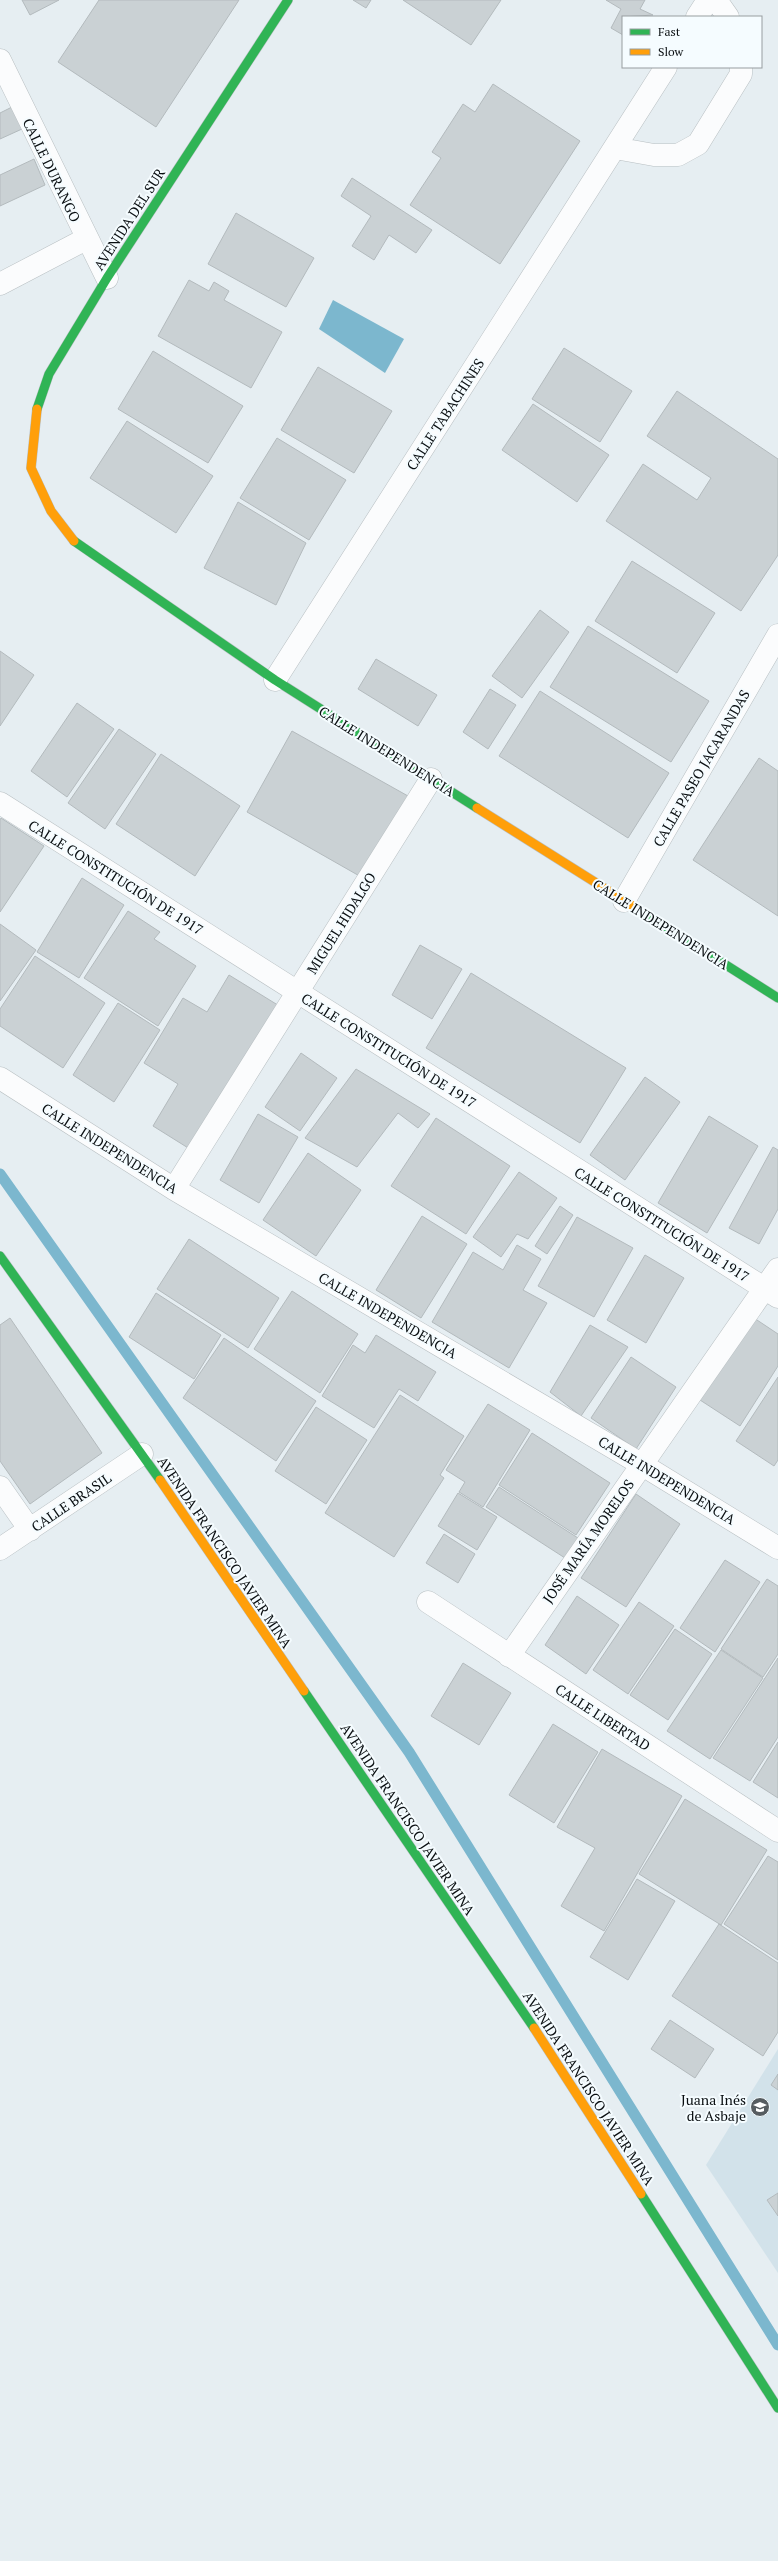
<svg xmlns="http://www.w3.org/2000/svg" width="778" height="2561" viewBox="0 0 778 2561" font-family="'PT Serif',serif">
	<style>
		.built { fill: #d2e2ea }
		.water { fill: #7cb7ce }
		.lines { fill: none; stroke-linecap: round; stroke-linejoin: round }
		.stream { stroke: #7cb7ce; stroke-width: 11 }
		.building { fill: #cad1d4; stroke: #b3babd }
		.street-casing { stroke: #b8bfc2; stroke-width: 23 }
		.fast-casing { stroke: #b8bfc2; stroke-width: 10 }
		.slow-casing { stroke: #b8bfc2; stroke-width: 10 }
		.street { stroke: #fbfcfd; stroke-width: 22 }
		.fast { stroke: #30b455; stroke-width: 9 }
		.slow { stroke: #ff9f0a; stroke-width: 9 }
		.labels { text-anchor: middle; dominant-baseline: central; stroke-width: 4; stroke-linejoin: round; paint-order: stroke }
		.street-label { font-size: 14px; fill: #090e11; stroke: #f5fcff }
		.poi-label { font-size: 14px; fill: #090e11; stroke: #f5fcff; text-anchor: end }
	</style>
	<rect width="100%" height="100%" fill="#e6eef2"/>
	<path class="built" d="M 778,2049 L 778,2273 L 706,2165 Z"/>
	<path class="water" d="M 333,300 L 404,339 L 385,373 L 319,329 Z"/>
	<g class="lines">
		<path class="stream" d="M 0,1174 L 409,1752 L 778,2345"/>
	</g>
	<path class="building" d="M 22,0 L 59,0 L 30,15 Z
		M 99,0 L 239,0 L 156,127 L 58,62 Z
		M 353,0 L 371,0 L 366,8 Z
		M 403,0 L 501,0 L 471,45 Z
		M 606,0 L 645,0 L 640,9 L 653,15 L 623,17 L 623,35 L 611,28 L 621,9 Z
		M 493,84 L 580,141 L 500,264 L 410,205 L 441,158 L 432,152 L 463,104 L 475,112 Z
		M 12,107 L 22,129 L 0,139 L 0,113 Z
		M 34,159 L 45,185 L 0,206 L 0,175 Z
		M 352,178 L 432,230 L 416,253 L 389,235 L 374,260 L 352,246 L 371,216 L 341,196 Z
		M 236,213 L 314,258 L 286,307 L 208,264 Z
		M 189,280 L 209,291 L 214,282 L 229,291 L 224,300 L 282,332 L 251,388 L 158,336 Z
		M 564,348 L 632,391 L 600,442 L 532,399 Z
		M 153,351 L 243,406 L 208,463 L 118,409 Z
		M 318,367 L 392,411 L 354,473 L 281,430 Z
		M 677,391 L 778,459 L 778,555 L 741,611 L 606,521 L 643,464 L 697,500 L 711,478 L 647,436 Z
		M 533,404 L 609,455 L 577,502 L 502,450 Z
		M 127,421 L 213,476 L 176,533 L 90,478 Z
		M 277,438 L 346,480 L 309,540 L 240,498 Z
		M 238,502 L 306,543 L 276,605 L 204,568 Z
		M 632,561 L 715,613 L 677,673 L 595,621 Z
		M 540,610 L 569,632 L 522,698 L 492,676 Z
		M 588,626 L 709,701 L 671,762 L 550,687 Z
		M 0,651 L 34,675 L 0,726 Z
		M 376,659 L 437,695 L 418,726 L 358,689 Z
		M 490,689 L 516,705 L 488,749 L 463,732 Z
		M 540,691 L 669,773 L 628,838 L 499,756 Z
		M 77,703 L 114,729 L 67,797 L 31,771 Z
		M 119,729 L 156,754 L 105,829 L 68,803 Z
		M 292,731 L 408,796 L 363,878 L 247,812 Z
		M 161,754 L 240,806 L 195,876 L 116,824 Z
		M 759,758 L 778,771 L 778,916 L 693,860 Z
		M 1,818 L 44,846 L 0,912 L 0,820 Z
		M 82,878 L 124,905 L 79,978 L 37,952 Z
		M 128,911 L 160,932 L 154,939 L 196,966 L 158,1026 L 84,978 Z
		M 0,924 L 36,950 L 0,1001 Z
		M 420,945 L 462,969 L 432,1019 L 392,995 Z
		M 35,956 L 105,1003 L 63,1068 L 0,1026 L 0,1009 Z
		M 471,973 L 626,1068 L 580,1143 L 426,1048 Z
		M 229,975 L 281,1007 L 193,1151 L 153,1126 L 178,1084 L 144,1063 L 183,998 L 207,1012 Z
		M 118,1003 L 160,1030 L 114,1102 L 73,1075 Z
		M 301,1053 L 337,1078 L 300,1131 L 265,1107 Z
		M 356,1069 L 430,1114 L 418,1128 L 398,1113 L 357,1167 L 305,1138 Z
		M 645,1077 L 680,1102 L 625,1180 L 590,1155 Z
		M 258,1114 L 298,1137 L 259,1203 L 220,1180 Z
		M 709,1116 L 758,1146 L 707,1233 L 658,1203 Z
		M 436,1118 L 510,1166 L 466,1234 L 391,1186 Z
		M 773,1147 L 778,1150 L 778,1209 L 759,1244 L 729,1228 Z
		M 308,1153 L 361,1190 L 316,1256 L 263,1220 Z
		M 519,1172 L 557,1198 L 528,1239 L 517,1234 L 501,1257 L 473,1237 Z
		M 560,1206 L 573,1215 L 547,1254 L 535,1246 Z
		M 422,1216 L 467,1244 L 421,1318 L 376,1290 Z
		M 577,1217 L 633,1248 L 594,1317 L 538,1286 Z
		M 189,1239 L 279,1298 L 248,1348 L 157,1289 Z
		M 517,1245 L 541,1259 L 523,1290 L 547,1303 L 509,1368 L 432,1322 L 473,1252 L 503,1270 Z
		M 645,1255 L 684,1278 L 646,1343 L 607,1320 Z
		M 292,1291 L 358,1334 L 320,1393 L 254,1349 Z
		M 156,1293 L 221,1335 L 194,1379 L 129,1337 Z
		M 10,1318 L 102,1453 L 30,1504 L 0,1461 L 0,1325 Z
		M 754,1318 L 778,1334 L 778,1366 L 740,1426 L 700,1400 Z
		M 590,1325 L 628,1347 L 581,1416 L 550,1392 Z
		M 376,1335 L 436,1372 L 418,1401 L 399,1389 L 374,1428 L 322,1396 L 353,1345 L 365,1353 Z
		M 224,1338 L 316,1401 L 276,1461 L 183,1398 Z
		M 631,1357 L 676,1387 L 636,1449 L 591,1418 Z
		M 778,1377 L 778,1460 L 774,1466 L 736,1441 Z
		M 400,1395 L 464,1436 L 440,1475 L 444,1478 L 394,1557 L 325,1513 Z
		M 488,1404 L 530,1430 L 483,1507 L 459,1492 L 465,1482 L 446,1470 Z
		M 316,1407 L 367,1440 L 326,1504 L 275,1471 Z
		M 532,1433 L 610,1483 L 576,1535 L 499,1485 Z
		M 499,1487 L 578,1538 L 565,1558 L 486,1507 Z
		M 458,1493 L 497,1517 L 477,1550 L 438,1526 Z
		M 636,1494 L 680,1524 L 626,1607 L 581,1578 Z
		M 444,1534 L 475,1554 L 458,1583 L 426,1563 Z
		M 725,1560 L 760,1582 L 715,1652 L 680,1628 Z
		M 767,1579 L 778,1586 L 778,1654 L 763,1677 L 721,1649 Z
		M 577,1596 L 619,1625 L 586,1674 L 545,1645 Z
		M 639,1602 L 674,1626 L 628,1694 L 593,1670 Z
		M 675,1629 L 712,1654 L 668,1720 L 630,1695 Z
		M 721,1650 L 763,1678 L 710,1759 L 667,1731 Z
		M 778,1658 L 778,1737 L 750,1781 L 713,1758 Z
		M 463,1663 L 511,1693 L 479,1745 L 431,1716 Z
		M 553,1724 L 598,1752 L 554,1823 L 509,1795 Z
		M 778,1742 L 778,1798 L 753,1782 Z
		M 602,1749 L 682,1796 L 604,1931 L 561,1906 L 595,1848 L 557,1827 Z
		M 685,1799 L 767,1850 L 721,1925 L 639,1874 Z
		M 768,1856 L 778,1862 L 778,1960 L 724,1924 Z
		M 637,1879 L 675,1901 L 628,1980 L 590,1957 Z
		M 719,1924 L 778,1963 L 778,2032 L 763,2056 L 672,1996 Z
		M 670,2020 L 714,2049 L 695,2078 L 651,2049 Z
		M 778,2074 L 778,2090 L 771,2085 Z
		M 778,2193 L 778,2216 L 767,2200 Z"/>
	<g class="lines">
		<defs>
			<path id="street" d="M 716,0 L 728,17
				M 697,17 L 708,0
				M 0,60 L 107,278
				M 615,148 L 654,155 L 678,155 L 698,144 L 741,74 L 741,67
				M 0,284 L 86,239
				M 275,680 L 666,67
				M 0,803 L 778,1297
				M 624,901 L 778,635
				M 0,1078 L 174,1189 L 641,1464 L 778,1548
				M 174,1189 L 431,779
				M 0,1487 L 30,1530
				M 0,1549 L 142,1454
				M 428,1602 L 778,1831
				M 509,1656 L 778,1269"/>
			<path id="fast" d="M 37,409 L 49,374 L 107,278 L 288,0
				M 74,541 L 275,680 L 477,808
				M 644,913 L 778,998
				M 0,1256 L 160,1480
				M 304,1691 L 534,2028
				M 641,2194 L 778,2408"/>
			<path id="slow" d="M 37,409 L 31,468 L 51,511 L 74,541
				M 477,808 L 644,913
				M 160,1480 L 304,1691
				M 534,2028 L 641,2194"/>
		</defs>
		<use href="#street" class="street-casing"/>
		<use href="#fast" class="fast-casing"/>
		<use href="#slow" class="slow-casing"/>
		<use href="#street" class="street"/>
		<use href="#fast" class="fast"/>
		<use href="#slow" class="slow"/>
	</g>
	<defs>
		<symbol id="school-disc" viewBox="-11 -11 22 22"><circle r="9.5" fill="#565c60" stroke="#f5fcff"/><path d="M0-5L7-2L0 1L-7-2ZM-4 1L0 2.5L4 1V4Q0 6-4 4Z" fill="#fff"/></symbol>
	</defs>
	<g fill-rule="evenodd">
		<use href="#school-disc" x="749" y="2096" width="22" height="22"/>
	</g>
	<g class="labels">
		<g class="street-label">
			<text transform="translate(52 170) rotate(64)">CALLE DURANGO</text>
			<text transform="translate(129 219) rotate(-57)">AVENIDA DEL SUR</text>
			<text transform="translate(445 414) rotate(-57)">CALLE TABACHINES</text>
			<text transform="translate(387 751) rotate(32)">CALLE INDEPENDENCIA</text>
			<text transform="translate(701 768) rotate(-60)">CALLE PASEO JACARANDAS</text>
			<text transform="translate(116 877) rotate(32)">CALLE CONSTITUCIÓN DE 1917</text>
			<text transform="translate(341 923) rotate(-58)">MIGUEL HIDALGO</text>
			<text transform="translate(661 924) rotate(32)">CALLE INDEPENDENCIA</text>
			<text transform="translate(389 1050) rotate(32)">CALLE CONSTITUCIÓN DE 1917</text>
			<text transform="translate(110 1148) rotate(32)">CALLE INDEPENDENCIA</text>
			<text transform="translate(662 1224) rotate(32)">CALLE CONSTITUCIÓN DE 1917</text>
			<text transform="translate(388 1315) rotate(30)">CALLE INDEPENDENCIA</text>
			<text transform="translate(667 1480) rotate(31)">CALLE INDEPENDENCIA</text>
			<text transform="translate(71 1502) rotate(-34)">CALLE BRASIL</text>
			<text transform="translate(588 1541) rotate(-55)">JOSÉ MARÍA MORELOS</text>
			<text transform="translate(225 1552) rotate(56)">AVENIDA FRANCISCO JAVIER MINA</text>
			<text transform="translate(603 1717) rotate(33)">CALLE LIBERTAD</text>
			<text transform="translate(408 1819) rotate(56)">AVENIDA FRANCISCO JAVIER MINA</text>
			<text transform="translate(589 2088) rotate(57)">AVENIDA FRANCISCO JAVIER MINA</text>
		</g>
		<g class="poi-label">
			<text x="746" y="2099">Juana Inés<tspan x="746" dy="16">de Asbaje</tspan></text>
		</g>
	</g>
	<rect x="622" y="16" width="140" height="52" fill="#f5fcff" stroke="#979da0"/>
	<rect x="630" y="29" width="20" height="6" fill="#30b455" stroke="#979da0"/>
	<text x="658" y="36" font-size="12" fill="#090e11">Fast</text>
	<rect x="630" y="49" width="20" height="6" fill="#ff9f0a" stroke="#979da0"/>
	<text x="658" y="56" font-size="12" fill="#090e11">Slow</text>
</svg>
